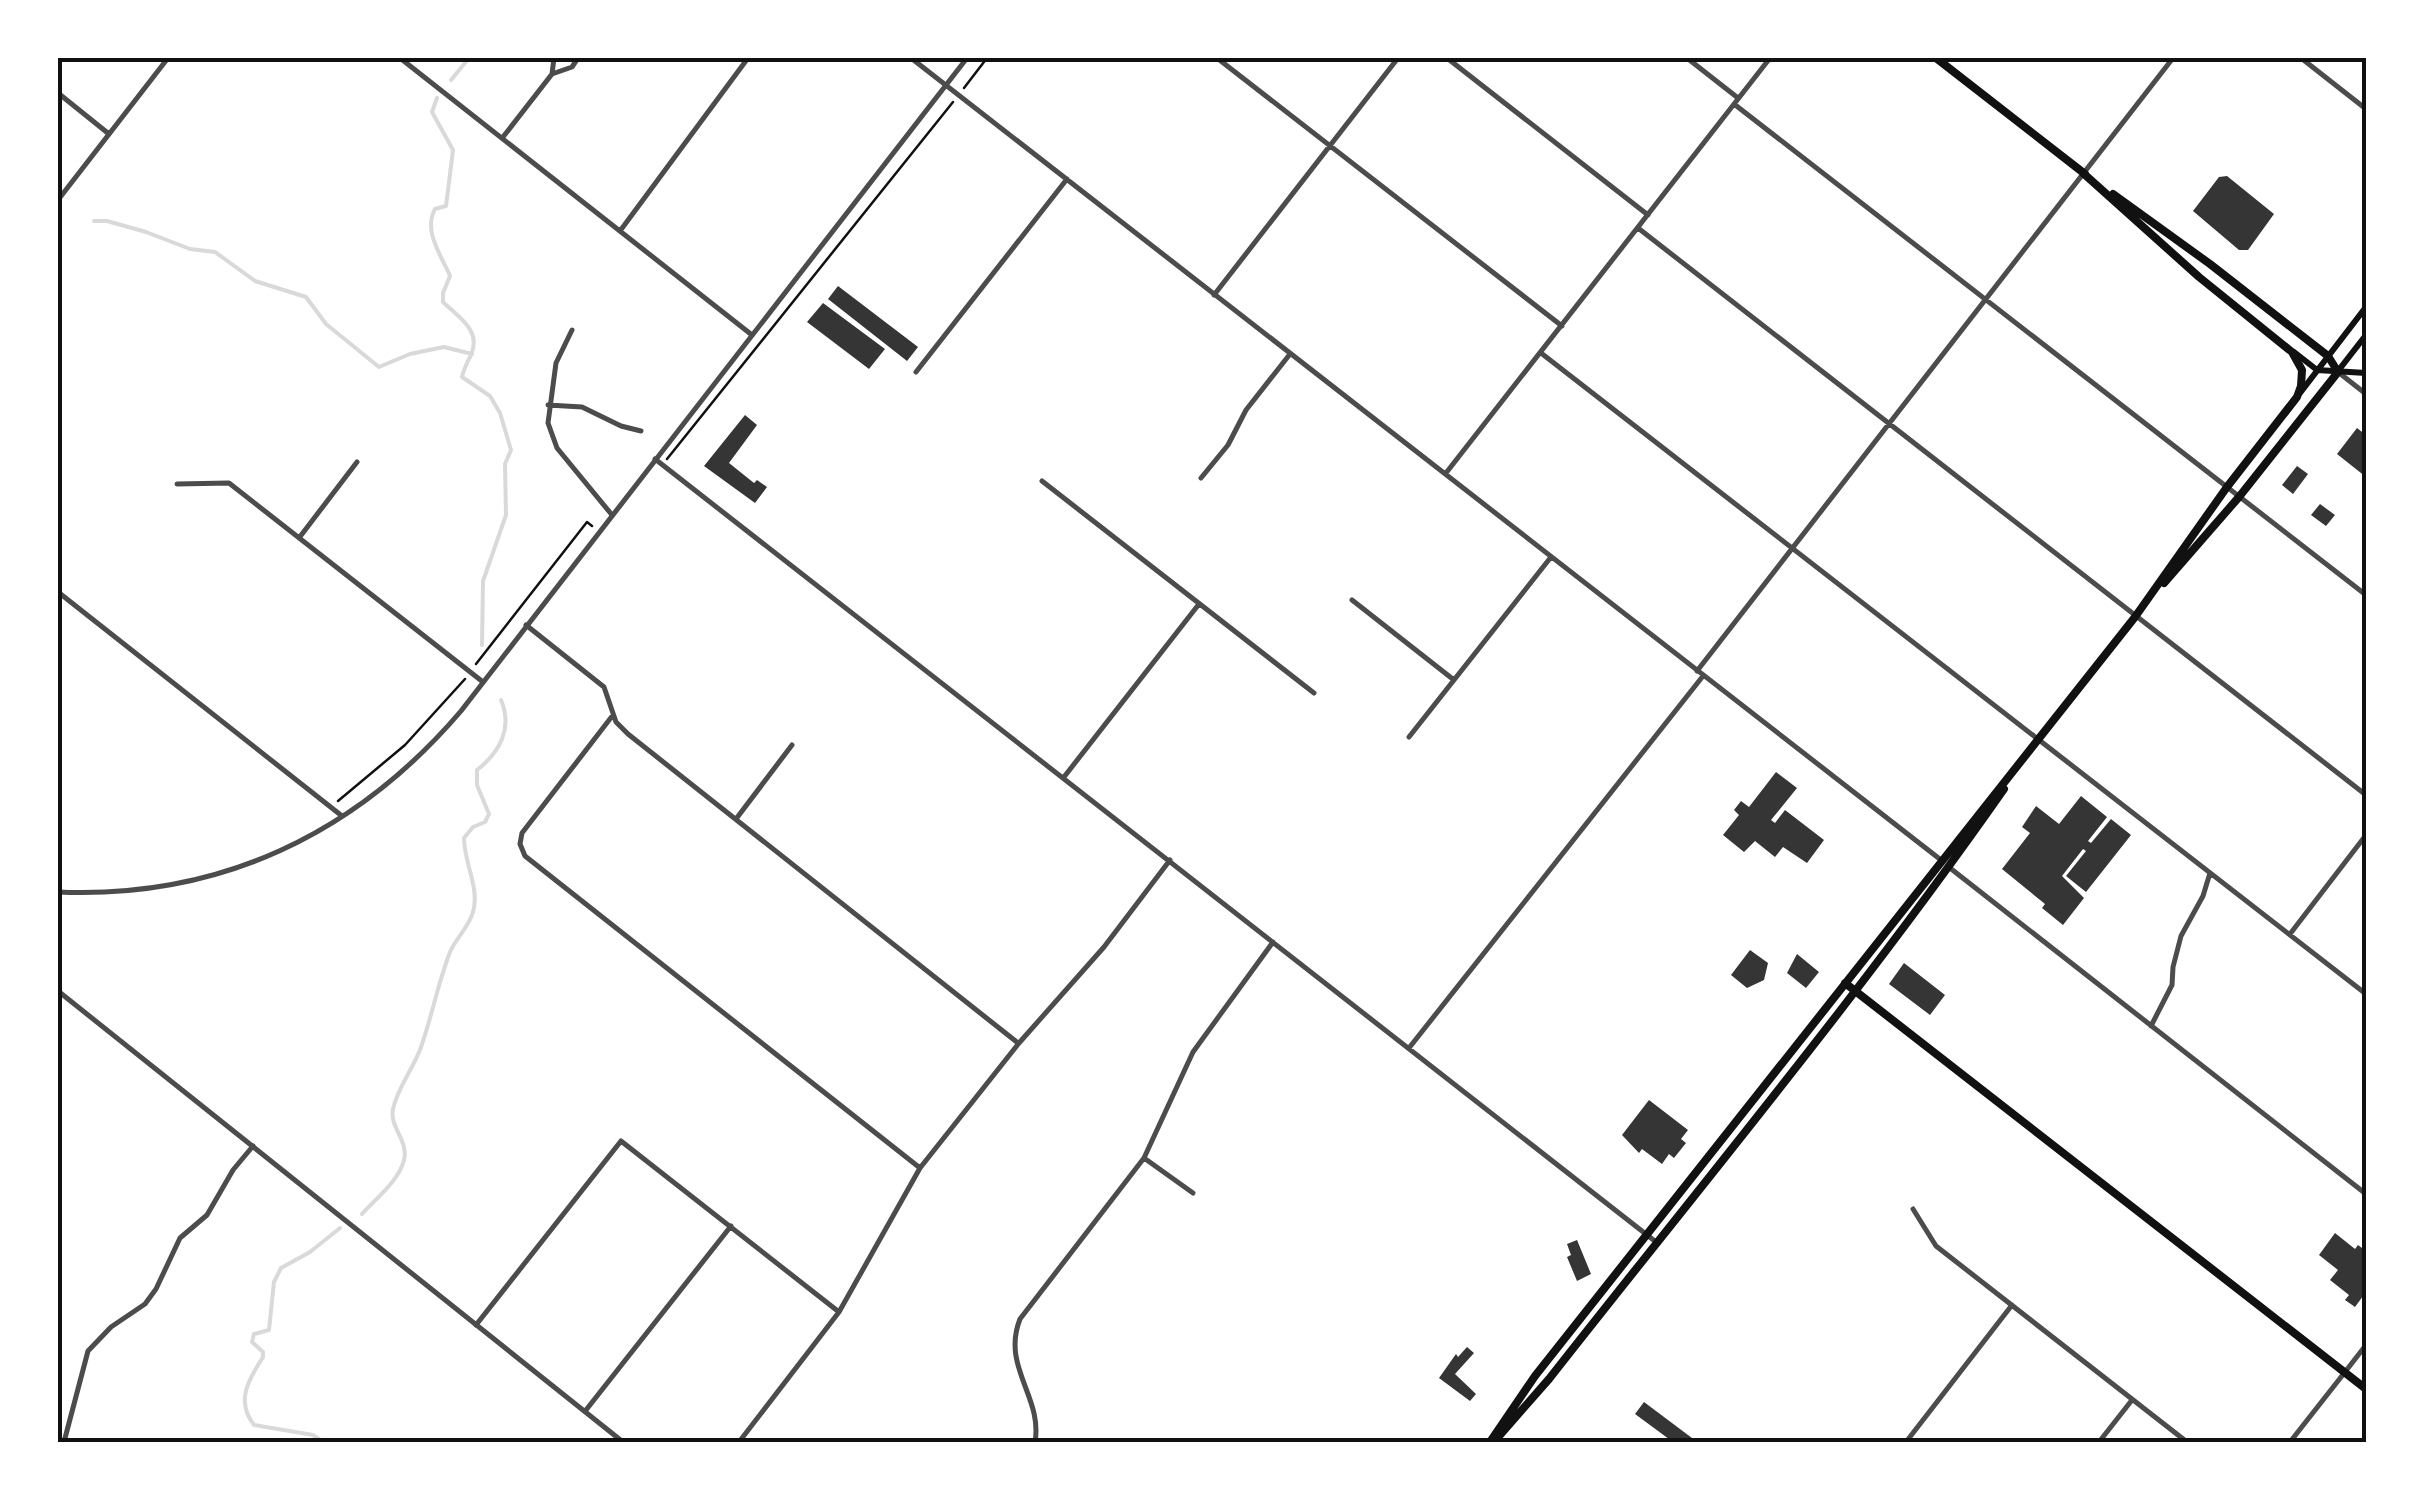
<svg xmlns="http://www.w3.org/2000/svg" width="2424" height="1500" viewBox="0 0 2424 1500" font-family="Helvetica,sans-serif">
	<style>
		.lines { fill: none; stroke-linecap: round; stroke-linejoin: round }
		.stream { stroke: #d9d9d9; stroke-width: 4 }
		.building { fill: #353535 }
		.path { stroke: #111; stroke-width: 2.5 }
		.minor { stroke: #4c4c4c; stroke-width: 5 }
		.tertiary { stroke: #4c4c4c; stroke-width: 5 }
		.secondary { stroke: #111; stroke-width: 6 }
		.primary { stroke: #111; stroke-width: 8 }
		.neatline { fill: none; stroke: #111; stroke-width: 4 }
	</style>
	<rect width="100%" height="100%" fill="#fff"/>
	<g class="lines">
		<path class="stream" d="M 451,80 L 469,58
			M 437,98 L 432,112 L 453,150 L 446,206 L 435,209 C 423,231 441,255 450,276 L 443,293 L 443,302 C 458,317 482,330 471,355 C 467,363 464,368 462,377 L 490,396 L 500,413 L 511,450 L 505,464 L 506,515 L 483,581 L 482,645
			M 94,221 L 107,221 L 146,232 L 190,249 L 215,252 L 255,281 L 306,297 L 326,324 L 379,367 L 410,354 L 444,347 L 472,354
			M 362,1214 C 375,1199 399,1181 404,1160 C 409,1141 389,1127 393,1109 C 398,1086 414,1068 421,1047 C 432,1016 438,983 450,952 C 456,938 469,927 473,912 C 480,888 464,863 464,838 L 473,827 L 485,822 L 489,814 L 477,785 L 477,770 C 500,752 513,728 501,700
			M 323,1442 L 313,1435 L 254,1425 C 235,1401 249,1379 263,1357 L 263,1352 L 252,1342 L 254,1334 L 269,1330 L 274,1282 L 281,1268 L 310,1252 L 340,1228"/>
	</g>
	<path class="building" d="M 2227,176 L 2274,214 L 2248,250 L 2239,250 L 2193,211 L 2219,177 Z
		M 838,286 L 918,347 L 907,361 L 828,299 Z
		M 823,303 L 885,349 L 869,369 L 807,322 Z
		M 745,415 L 757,425 L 729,463 L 754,483 L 757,480 L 767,487 L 755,503 L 704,466 Z
		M 2357,428 L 2366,435 L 2366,477 L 2337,454 Z
		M 2297,466 L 2308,474 L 2293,494 L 2282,485 Z
		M 2320,504 L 2335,515 L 2326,526 L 2311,515 Z
		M 1776,772 L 1797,788 L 1771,820 L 1775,823 L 1785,810 L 1824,840 L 1807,863 L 1783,847 L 1775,857 L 1755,841 L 1744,852 L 1723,835 L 1739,815 L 1734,810 L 1741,801 L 1749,807 Z
		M 2081,796 L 2107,817 L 2088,841 L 2091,843 L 2111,819 L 2131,835 L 2086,892 L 2066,876 L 2086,851 L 2083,849 L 2062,876 L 2084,898 L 2063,925 L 2042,908 L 2045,904 L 2002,869 L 2030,833 L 2022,827 L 2036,806 L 2059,824 Z
		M 1750,950 L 1768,963 L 1764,980 L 1747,988 L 1731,975 Z
		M 1797,954 L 1819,972 L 1806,988 L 1787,973 Z
		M 1904,963 L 1945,995 L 1930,1015 L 1889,984 Z
		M 1649,1100 L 1688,1130 L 1681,1139 L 1686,1143 L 1674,1158 L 1669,1154 L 1662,1164 L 1642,1149 L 1639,1153 L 1622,1135 Z
		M 2335,1233 L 2355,1249 L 2358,1245 L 2366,1251 L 2366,1292 L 2355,1307 L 2345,1300 L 2349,1295 L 2330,1280 L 2338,1270 L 2319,1255 Z
		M 1577,1240 L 1591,1274 L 1577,1281 L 1567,1257 L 1571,1255 L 1567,1244 Z
		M 1467,1347 L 1474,1353 L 1455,1374 L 1476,1394 L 1470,1401 L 1439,1378 L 1456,1354 L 1458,1357 Z
		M 1644,1402 L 1692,1438 L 1689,1442 L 1673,1442 L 1635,1414 Z"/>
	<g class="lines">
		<path class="path" d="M 964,88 L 987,58
			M 667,459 L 953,102
			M 476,664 L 587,522 L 592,526
			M 338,801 L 405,745 L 465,679"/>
		<path class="minor" d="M 400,58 L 752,335
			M 911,58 L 1941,860
			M 1217,58 L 1562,326
			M 1447,58 L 1648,215
			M 1687,58 L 1738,98
			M 2301,58 L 2366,109
			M 552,74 L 572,67 L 578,58
			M 58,93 L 109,134
			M 1734,104 L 2366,595
			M 503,137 L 552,74 L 554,58
			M 58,200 L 168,58
			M 1638,228 L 2366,795
			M 620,231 L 748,58
			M 1214,295 L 1398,58
			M 572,330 L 556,363 L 548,423 L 557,448 L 612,515
			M 1541,353 L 2366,994
			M 916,372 L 1067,179
			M 548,405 L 582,407 L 621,426 L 641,431
			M 655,459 L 1656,1242
			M 1446,473 L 1770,58
			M 1201,478 L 1228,445 L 1246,410 L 1290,354
			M 1042,481 L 1314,693
			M 177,484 L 229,483 L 483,682
			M 299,538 L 357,462
			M 58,592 L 342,816
			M 1352,600 L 1454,680
			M 526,625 L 604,687 L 616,722 L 628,734 L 1018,1043
			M 1697,671 L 2173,58
			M 613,715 L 522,833 L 520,844 L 525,856 L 920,1168
			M 1409,737 L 1551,557
			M 1064,777 L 1199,604
			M 736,819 L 792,745
			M 1950,868 L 2366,1194
			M 2290,934 L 2366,835
			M 2151,1026 L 2172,985 L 2173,967 L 2181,936 L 2203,896 L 2210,873
			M 1409,1048 L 1703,676
			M 1144,1158 L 1193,1193
			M 1913,1209 L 1936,1246 L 2187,1442
			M 476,1325 L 621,1141 L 839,1312
			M 586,1410 L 731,1226
			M 64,1442 L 88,1351 L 111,1327 L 145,1304 L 156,1289 L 180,1238 L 207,1215 L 233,1170 L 253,1146
			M 739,1442 L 839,1312 L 920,1168 L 1019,1043 L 1104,947 L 1170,860
			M 1035,1442 C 1043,1397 1001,1367 1020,1319 L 1144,1158 L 1193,1052 L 1273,942
			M 1906,1442 L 2012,1305
			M 2099,1442 L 2132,1400
			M 2290,1442 L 2345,1372"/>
		<path class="tertiary" d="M 2338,372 L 2366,394
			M 58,892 C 220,899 356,834 461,711 L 967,58
			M 58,991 L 623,1442
			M 2345,1372 L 2366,1345"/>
		<path class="secondary" d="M 2294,352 L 2317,370 L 2366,373
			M 2338,371 L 2366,335
			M 2300,393 L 2366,307"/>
		<path class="primary" d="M 1936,58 L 2085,174
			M 2113,194 L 2210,264 L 2328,356 L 2338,372 L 2239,497 L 2164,583
			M 1845,983 L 2366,1389
			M 1499,1436 L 1549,1379 C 1702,1184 1862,992 2004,789
			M 1490,1442 L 1535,1376 L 2135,617 L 2227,487 L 2297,397 L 2301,386 L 2302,370 L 2292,352 L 2199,277 L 2083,173"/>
	</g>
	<rect width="2424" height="1500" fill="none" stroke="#ffffff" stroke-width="120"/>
	<rect x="60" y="60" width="2304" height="1380" class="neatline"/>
</svg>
